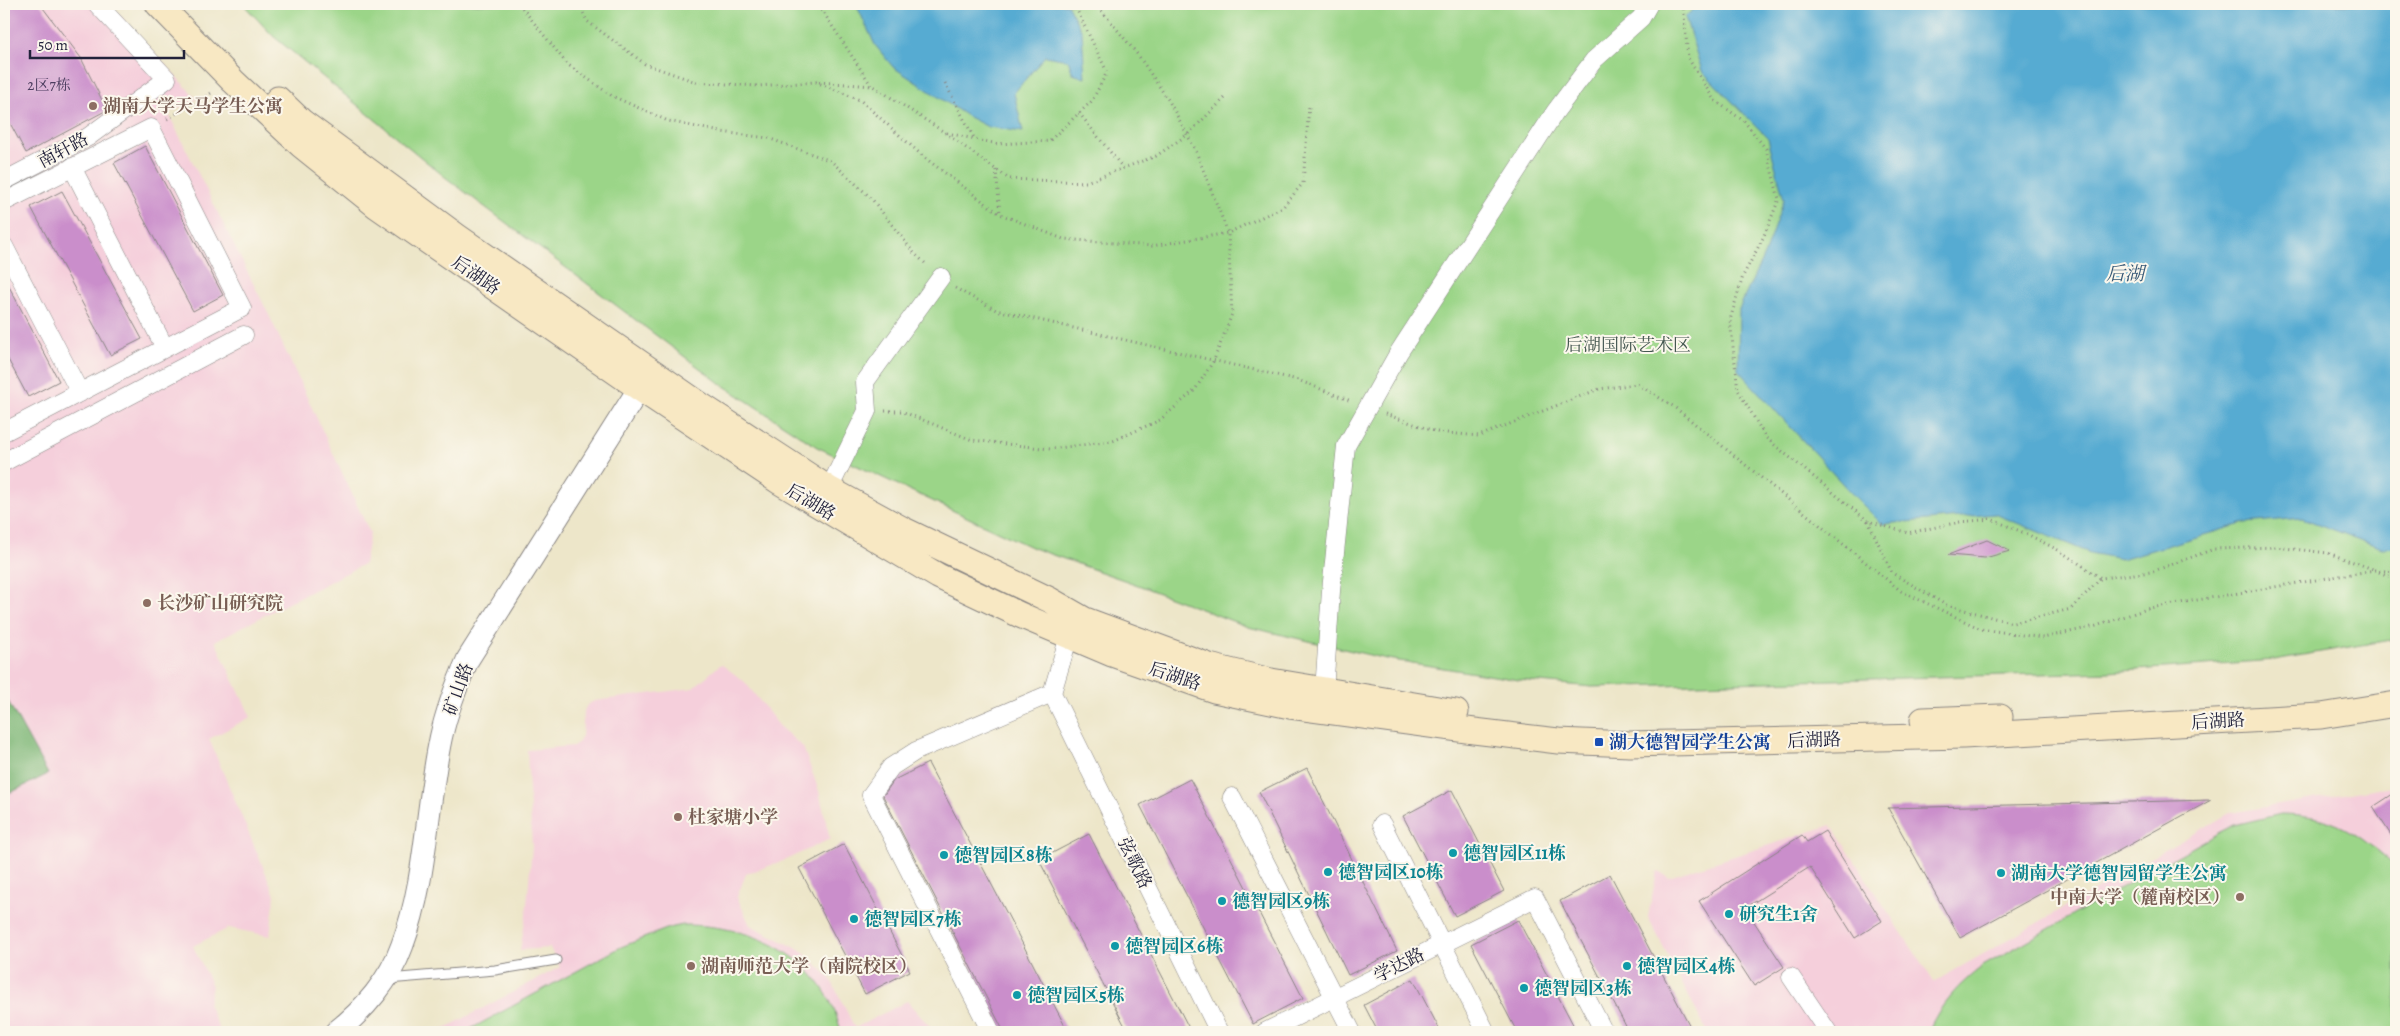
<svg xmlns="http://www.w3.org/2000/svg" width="2400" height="1036" viewBox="0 0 2400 1036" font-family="Alegreya,'Noto Serif SC',serif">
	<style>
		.built { fill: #f5cfdb }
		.green { fill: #9bd588; stroke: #5e7c62 }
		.forest { fill: #7cb674; stroke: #4f6c58 }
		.water { fill: #56abd2; stroke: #3c6686 }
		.building { fill: #ca8ecb }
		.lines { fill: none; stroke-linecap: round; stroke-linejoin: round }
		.service-casing { stroke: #888482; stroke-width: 11 }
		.minor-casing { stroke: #888482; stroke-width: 19 }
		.tertiary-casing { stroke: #888482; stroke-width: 24 }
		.secondary-casing { stroke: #888482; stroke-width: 27 }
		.path { stroke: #888482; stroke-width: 3; stroke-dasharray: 1 4; stroke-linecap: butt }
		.service { stroke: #fff; stroke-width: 9 }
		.minor { stroke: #fff; stroke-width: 18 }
		.tertiary { stroke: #fff; stroke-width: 22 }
		.secondary { stroke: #f8e8c3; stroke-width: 25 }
		.education-dot { fill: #8d6e63; stroke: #fbf7ec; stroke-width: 2 }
		.transit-dot { fill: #1a4fb4; stroke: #fbf7ec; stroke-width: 2 }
		.culture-dot { fill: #0f9aa8; stroke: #fbf7ec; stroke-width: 2 }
		.labels { text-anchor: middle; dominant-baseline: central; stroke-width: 4; stroke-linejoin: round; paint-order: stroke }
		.number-label { font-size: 15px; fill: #4c3d5f }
		.education-label { font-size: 18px; font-weight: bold; fill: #785e54; stroke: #fbf7ec; text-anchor: start }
		.street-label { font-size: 18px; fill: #22223b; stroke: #fbf7ec }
		.park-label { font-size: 18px; fill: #465852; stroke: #fbf7ec }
		.transit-label { font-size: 18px; font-weight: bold; fill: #164399; stroke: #fbf7ec; text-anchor: start }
		.culture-label { font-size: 18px; font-weight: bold; fill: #0d838f; stroke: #fbf7ec; text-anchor: start }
		.water-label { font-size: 19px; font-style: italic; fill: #375977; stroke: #fbf7ec }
	</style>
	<rect width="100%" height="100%" fill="#fbf7ec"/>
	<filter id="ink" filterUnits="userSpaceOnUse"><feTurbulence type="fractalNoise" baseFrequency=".02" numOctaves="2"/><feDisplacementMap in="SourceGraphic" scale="10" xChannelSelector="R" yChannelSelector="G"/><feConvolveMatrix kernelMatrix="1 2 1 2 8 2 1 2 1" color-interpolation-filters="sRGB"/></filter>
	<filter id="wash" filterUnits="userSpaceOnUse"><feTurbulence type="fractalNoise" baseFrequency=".0096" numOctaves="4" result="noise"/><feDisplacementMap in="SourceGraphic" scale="20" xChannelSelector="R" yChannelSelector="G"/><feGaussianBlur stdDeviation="1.12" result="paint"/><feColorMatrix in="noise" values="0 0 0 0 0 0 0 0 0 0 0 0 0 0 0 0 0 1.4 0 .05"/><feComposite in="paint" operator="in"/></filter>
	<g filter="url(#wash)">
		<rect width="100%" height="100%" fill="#ede6c9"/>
		<path class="built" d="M 4,4 L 109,4 L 197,99 L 168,113 L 269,315 L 370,533 L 364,564 L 215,641 L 251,717 L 209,739 L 275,895 L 270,936 L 229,928 L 193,946 L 212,986 L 208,1004 L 221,1032 L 4,1032 Z
			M 721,664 L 745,682 L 781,728 L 803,747 L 819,791 L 830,839 L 786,860 L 746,874 L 737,897 L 750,925 L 802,951 L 816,964 L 830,978 L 855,1028 L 907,1001 L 935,1032 L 438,1032 L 560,967 L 550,948 L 520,950 L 526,915 L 532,847 L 527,750 L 573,746 L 579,742 L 582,736 L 584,711 L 587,705 L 594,701 L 693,688 Z
			M 2396,777 L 2396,1032 L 1707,1032 L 1648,917 L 1657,871 L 1669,877 L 1831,825 L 1934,982 L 2230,813 L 2391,786 Z"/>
		<path class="green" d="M 243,4 L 2396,4 L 2396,639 L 2274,660 L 2109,672 L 1592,687 L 1519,680 L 1387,659 L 1248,627 L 1138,585 L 1033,548 L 817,447 L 721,384 L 445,177 L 273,36 Z
			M 2281,814 C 2336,815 2357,833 2396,867 L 2396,1032 L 1928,1032 C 1940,1004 1959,984 1983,966 L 2218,833 L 2234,825 Z
			M 683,925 C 754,925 824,956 841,1032 L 465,1032 L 621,947 L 669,928 Z"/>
		<path class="forest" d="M 4,694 L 48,774 L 4,796 Z"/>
		<path class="water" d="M 856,4 L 1067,4 L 1082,32 L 1085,78 L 1073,74 L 1068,60 L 1045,56 L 1014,93 L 1023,132 L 988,127 L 967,116 L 893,67 L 875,45 Z
			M 1699,4 L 2396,4 L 2396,547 L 2382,548 L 2302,518 L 2245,523 L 2121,559 L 2090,553 L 1995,514 L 1882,524 L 1851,493 L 1738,370 L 1739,309 L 1764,255 L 1784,200 L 1768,138 L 1702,71 L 1685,17 Z"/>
		<g id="blocks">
			<path class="building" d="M 4,4 L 40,4 L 81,58 L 107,110 L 26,153 L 4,112 Z
				M 145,146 L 223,295 L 193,311 L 114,163 Z
				M 62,191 L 142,339 L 110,355 L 31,207 Z
				M 4,277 L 59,381 L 28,397 L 4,352 Z
				M 1987,540 L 2010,551 L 1985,558 L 1948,555 Z
				M 928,763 L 1016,931 L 1068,1032 L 1004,1032 L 883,796 L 894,780 Z
				M 1307,768 L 1397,951 L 1348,975 L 1259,792 Z
				M 1190,779 L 1303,998 L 1253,1024 L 1140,805 Z
				M 1452,790 L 1504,891 L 1455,916 L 1403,816 Z
				M 2396,792 L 2396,843 L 2373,807 Z
				M 2211,800 L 1960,938 L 1888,808 Z
				M 1825,831 L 1882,921 L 1855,938 L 1810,867 L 1745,908 L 1784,967 L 1754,986 L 1699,901 L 1802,835 L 1807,842 Z
				M 1089,834 L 1191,1032 L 1128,1032 L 1039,860 Z
				M 844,844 L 910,971 L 865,994 L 799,868 Z
				M 1610,874 L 1693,1032 L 1629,1032 L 1560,901 Z
				M 1518,920 L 1577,1032 L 1517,1032 L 1471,944 Z
				M 1413,979 L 1441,1032 L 1378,1032 L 1364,1005 Z"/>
		</g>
	</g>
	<g filter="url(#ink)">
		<use href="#blocks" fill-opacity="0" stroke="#888482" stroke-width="1"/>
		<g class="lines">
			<defs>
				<path id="service" d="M 388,979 L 495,970 L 556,960"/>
				<path id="minor" d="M 72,167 L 165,348
					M 4,181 L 88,137 L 167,79 L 97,4
					M 4,202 L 151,128 L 242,308 L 4,432
					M 4,246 L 80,393
					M 4,462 L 244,335
					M 829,489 L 867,411 L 865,382 L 941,277
					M 1324,691 L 1331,591 L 1346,446 L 1399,352 L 1555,112 L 1594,60 L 1641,18 L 1649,4
					M 1052,693 L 1219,1032
					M 1232,797 L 1352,1032
					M 1382,824 L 1486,1032
					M 1791,977 L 1828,1032
					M 991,1032 L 871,795 L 891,767 L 916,751 L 1052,693 L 1069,636
					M 1265,1032 L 1535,898 L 1604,1032"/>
				<path id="tertiary" d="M 336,1032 C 364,1010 390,980 402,946 C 427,880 426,806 441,737 C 447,710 457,684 468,659 L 649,373"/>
				<path id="secondary" d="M 158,4 L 233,81 L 301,145 L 377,206 L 639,388 L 780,482 L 938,576 L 1020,615 L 1112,654 L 1214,690 L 1290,706 L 1474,731 L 1558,741 L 1630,744 L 1963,736 L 2321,716 L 2396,704
					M 278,99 L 301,121 L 458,237 L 702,406 L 829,489 L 904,530 L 1050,600 L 1085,620 L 1209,666 L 1271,681 L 1456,712
					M 1923,720 L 2000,717"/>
			</defs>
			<use href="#service" class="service-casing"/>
			<use href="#minor" class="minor-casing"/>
			<use href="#tertiary" class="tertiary-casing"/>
			<use href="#secondary" class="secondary-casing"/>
			<path class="path" d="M 519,4 L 567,64 L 612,96 L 668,121 L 721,132 L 768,138 L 831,161 L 871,198 L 914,253 L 927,265
				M 579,4 L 587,21 L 645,64 L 696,82 L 757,86 L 816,82 L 860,100 L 925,158 L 1000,214 L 1063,239 L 1152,246 L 1228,233 L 1283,207 L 1303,183 L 1309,106
				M 813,4 L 823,12
				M 821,4 L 823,12 L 871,85
				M 1683,4 L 1688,58 L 1714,100 L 1744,121 L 1766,149 L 1779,199 L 1763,238 L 1743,276 L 1730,320 L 1738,390 L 1766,438 L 1868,521 L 1908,533 L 1960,522 L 1991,519 L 2027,534 L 2060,551 L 2101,578
				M 819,82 L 873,86 L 944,132 L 1009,179 L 1086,182 L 1156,156 L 1187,135 L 1226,97
				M 945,83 L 974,138
				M 1079,113 L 1123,168
				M 167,119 L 213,92
				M 947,133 L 998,144 L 1049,141 L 1092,101 L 1107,72 L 1074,4
				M 996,170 L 1000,213
				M 955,288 L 996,310 L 1298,380 L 1351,401
				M 885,411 L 901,411 L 972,440 L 1050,449 L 1113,441 L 1160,420 L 1195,390 L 1214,360 L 1232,314 L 1228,233 L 1195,149 L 1169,101 L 1138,55 L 1096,4
				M 1385,414 L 1437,432 L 1479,436 L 1599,389 L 1637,384 L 1673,406 L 1901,591 L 1981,629 L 2043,638 L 2096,626 L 2150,608 L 2375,570 L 2396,572
				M 1868,521 L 1892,573 L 1946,605 L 2013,623 L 2071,609 L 2101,578 L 2151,572 L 2214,549 L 2276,547 L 2328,553 L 2373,569
				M 2379,572 L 2396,579"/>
			<use href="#service" class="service"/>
			<use href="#minor" class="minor"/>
			<use href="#tertiary" class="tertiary"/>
			<use href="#secondary" class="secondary"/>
		</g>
	</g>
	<g class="education-dot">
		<circle cx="93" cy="106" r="5"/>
		<circle cx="147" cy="603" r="5"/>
		<circle cx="678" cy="817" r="5"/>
		<circle cx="2240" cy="897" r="5"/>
		<circle cx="691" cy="966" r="5"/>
	</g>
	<rect class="transit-dot" x="1594" y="737" width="10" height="10" rx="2.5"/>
	<g class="culture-dot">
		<circle cx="1453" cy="853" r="5"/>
		<circle cx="944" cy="855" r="5"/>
		<circle cx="1328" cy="872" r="5"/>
		<circle cx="2001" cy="873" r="5"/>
		<circle cx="1222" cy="901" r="5"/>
		<circle cx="1729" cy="914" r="5"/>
		<circle cx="854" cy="919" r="5"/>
		<circle cx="1115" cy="946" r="5"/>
		<circle cx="1627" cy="966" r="5"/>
		<circle cx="1524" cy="988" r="5"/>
		<circle cx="1017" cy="995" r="5"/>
	</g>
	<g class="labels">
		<g class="number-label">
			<text x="49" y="85">2区7栋</text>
		</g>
		<g class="education-label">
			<text x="103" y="106">湖南大学天马学生公寓</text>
			<text x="157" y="603">长沙矿山研究院</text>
			<text x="688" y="817">杜家塘小学</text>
			<text x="2230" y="897" text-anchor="end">中南大学（麓南校区）</text>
			<text x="701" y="966">湖南师范大学（南院校区）</text>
		</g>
		<g class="street-label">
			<text transform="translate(63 150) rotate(-28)">南轩路</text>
			<text transform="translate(476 275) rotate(35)">后湖路</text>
			<text transform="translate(811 502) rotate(31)">后湖路</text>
			<text transform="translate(1175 676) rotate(19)">后湖路</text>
			<text transform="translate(458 689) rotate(-70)">矿山路</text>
			<text transform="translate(2218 721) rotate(-3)">后湖路</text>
			<text transform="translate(1814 740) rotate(-2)">后湖路</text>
			<text transform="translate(1135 863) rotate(64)">弦歌路</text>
			<text transform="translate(1399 965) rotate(-27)">学达路</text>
		</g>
		<g class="park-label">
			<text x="1628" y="345">后湖国际艺术区</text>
		</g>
		<g class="transit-label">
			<text x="1609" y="742">湖大德智园学生公寓</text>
		</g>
		<g class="culture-label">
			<text x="1463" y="853">德智园区11栋</text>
			<text x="954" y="855">徳智园区8栋</text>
			<text x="1338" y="872">德智园区10栋</text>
			<text x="2011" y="873">湖南大学德智园留学生公寓</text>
			<text x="1232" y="901">德智园区9栋</text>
			<text x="1739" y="914">研究生1舍</text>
			<text x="864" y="919">徳智园区7栋</text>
			<text x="1125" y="946">徳智园区6栋</text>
			<text x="1637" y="966">徳智园区4栋</text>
			<text x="1534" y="988">徳智园区3栋</text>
			<text x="1027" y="995">徳智园区5栋</text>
		</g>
		<g class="water-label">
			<text x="2125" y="274">后湖</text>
		</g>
	</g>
	<rect width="2400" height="1036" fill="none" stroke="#fbf7ec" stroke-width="20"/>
	<path d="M30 50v8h154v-8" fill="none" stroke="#22223b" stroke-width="2.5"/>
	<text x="38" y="50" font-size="15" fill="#22223b" stroke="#fbf7ec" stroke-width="4" paint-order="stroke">50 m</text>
</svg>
